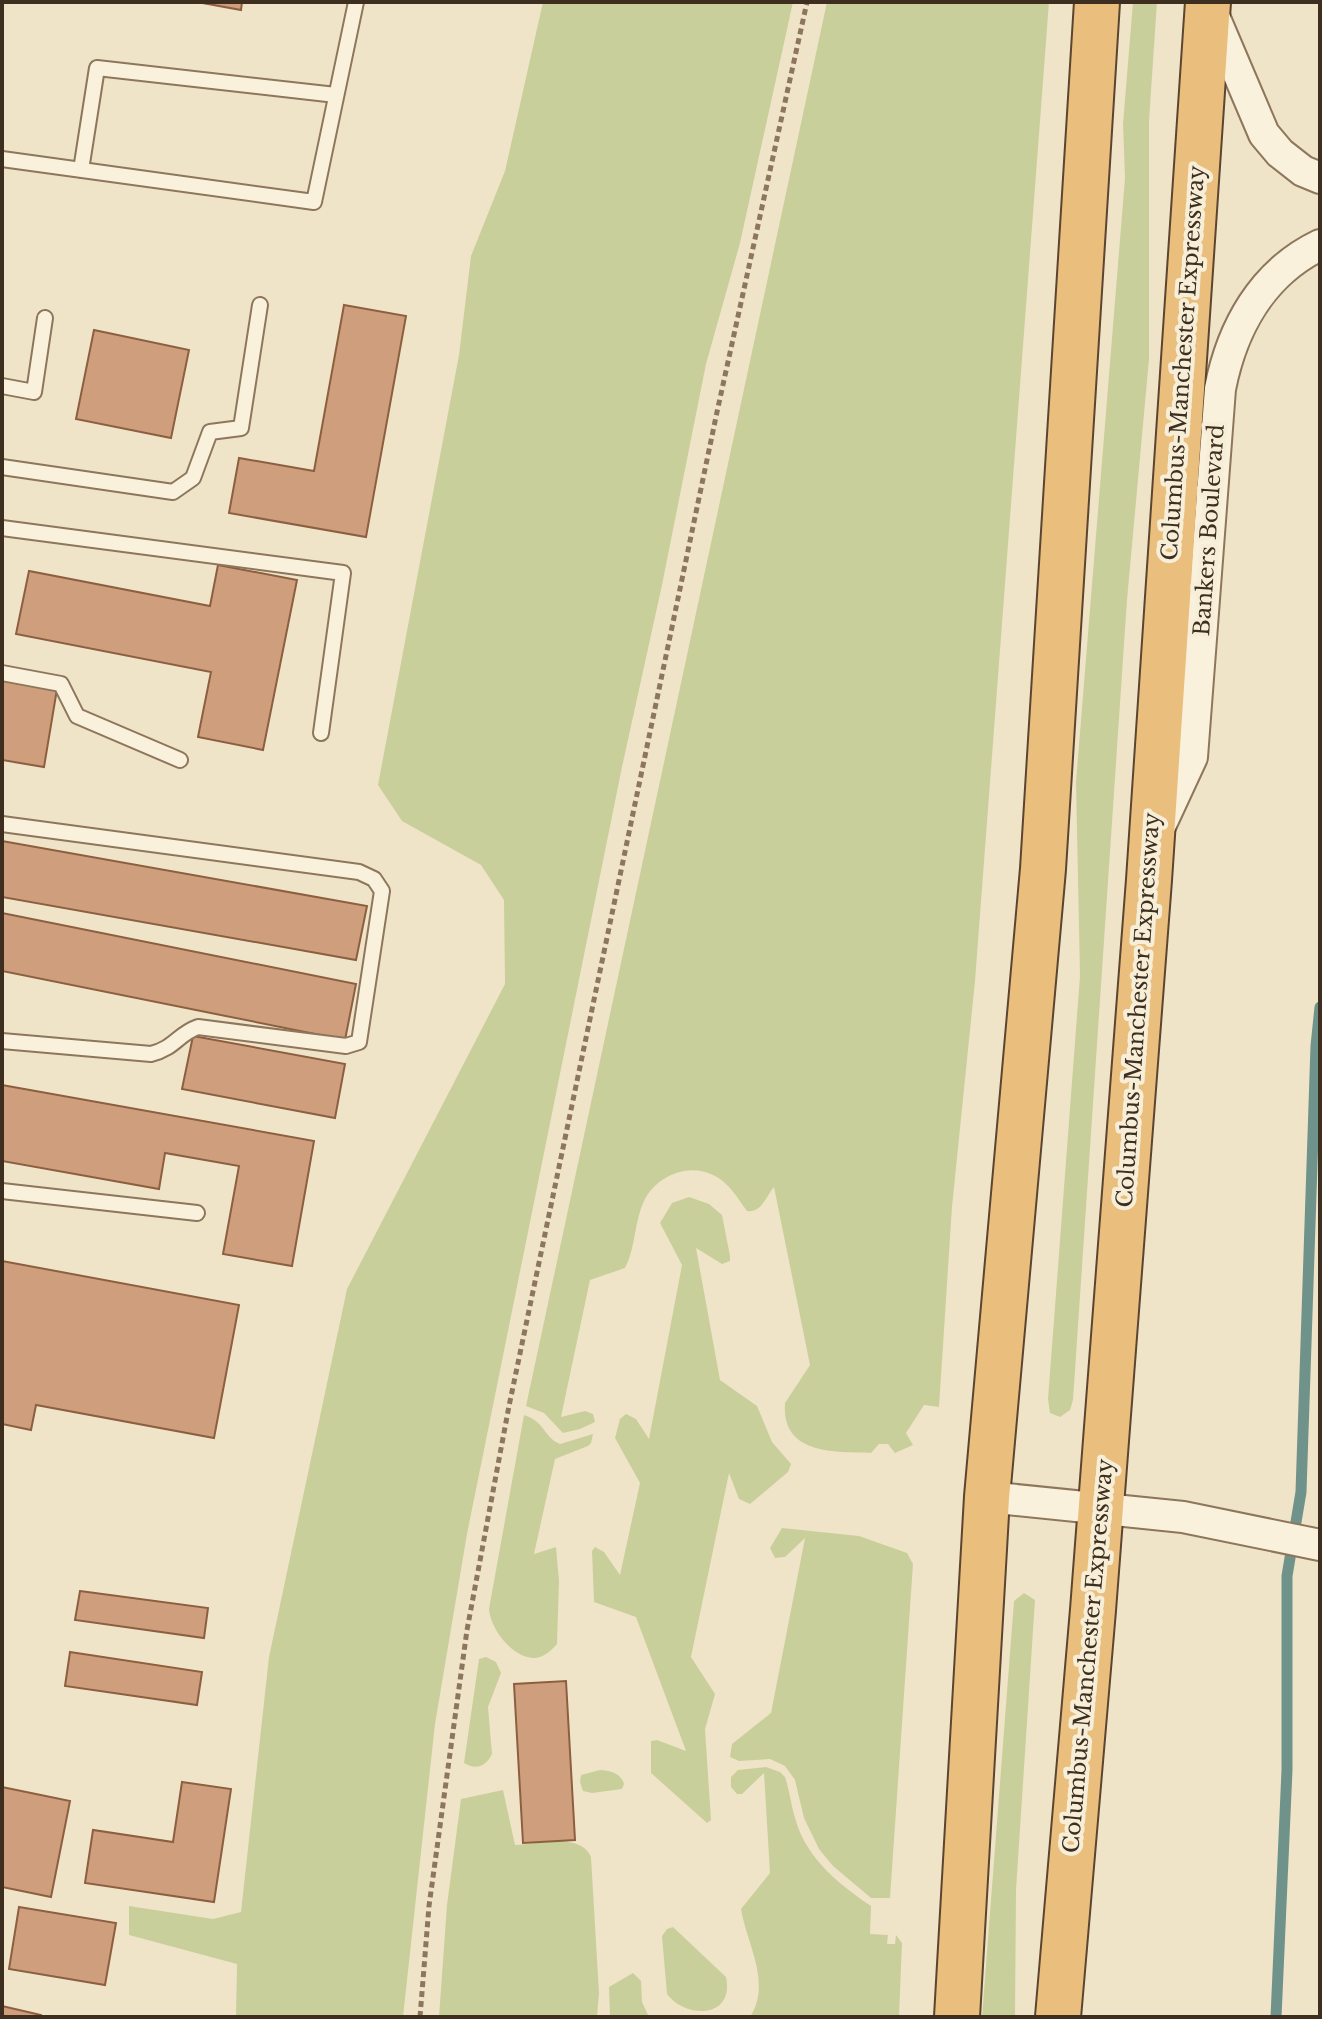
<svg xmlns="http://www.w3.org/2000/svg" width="1322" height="2019" viewBox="0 0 1322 2019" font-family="'Libre Baskerville',serif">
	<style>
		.green { fill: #c9cf9b }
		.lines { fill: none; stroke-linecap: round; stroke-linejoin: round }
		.stream { stroke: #6f938a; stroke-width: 11 }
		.building { fill: #cf9f7d; stroke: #8d5f41; stroke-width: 2 }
		.service-casing { stroke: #8d765c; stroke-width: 18 }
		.minor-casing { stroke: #8d765c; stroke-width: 34 }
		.trunk-casing { stroke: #5b4430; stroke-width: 48 }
		.path { stroke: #8d765c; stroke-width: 5; stroke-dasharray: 6 4; stroke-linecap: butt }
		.service { stroke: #faf1dc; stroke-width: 14 }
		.minor { stroke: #faf1dc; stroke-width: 30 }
		.trunk { stroke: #eabe7c; stroke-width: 44 }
		.labels { text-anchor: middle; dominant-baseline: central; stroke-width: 8; stroke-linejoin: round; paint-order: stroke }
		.street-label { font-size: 22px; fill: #3d2e20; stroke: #f7eed8 }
	</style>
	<rect width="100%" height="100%" fill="#f0e4c8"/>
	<path class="green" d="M 543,2 L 793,2 L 740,243 L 706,364 L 662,585 L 622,767 L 467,1534 L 435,1724 L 403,2017 L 236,2017 L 237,1964 L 129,1935 L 129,1906 L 213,1919 L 241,1912 L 269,1657 L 347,1289 L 505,984 L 504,900 L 481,865 L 402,821 L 378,785 L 459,355 L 471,256 L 505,171 Z
		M 827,2 L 1049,2 L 975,981 L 952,1207 L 939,1407 L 924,1405 L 906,1433 L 913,1445 L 895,1453 L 888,1444 L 879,1444 L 871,1453 C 835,1452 781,1455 785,1403 L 810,1365 L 774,1187 C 766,1196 762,1213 747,1211 C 737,1198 730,1183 713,1175 C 688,1162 655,1177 644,1201 C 634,1222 636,1247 625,1268 L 590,1280 L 561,1417 L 585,1411 L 593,1414 L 595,1422 L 580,1429 L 563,1433 L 544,1413 L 526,1406 Z
		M 1133,2 L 1157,2 L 1149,121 L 1149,359 L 1127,600 L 1073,1400 L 1070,1410 L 1060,1417 L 1050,1413 L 1048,1399 L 1080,976 L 1076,782 L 1125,178 L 1123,124 Z
		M 689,1197 L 709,1204 L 722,1215 L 730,1256 L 730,1261 L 722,1264 L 696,1248 L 720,1380 L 757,1406 L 772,1442 L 791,1464 L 788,1472 L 750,1504 L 739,1499 L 729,1473 L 691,1657 L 715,1694 L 705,1729 L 711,1820 L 707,1823 L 651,1773 L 651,1741 L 657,1740 L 686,1751 L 636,1617 L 594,1602 L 592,1551 L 595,1547 L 604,1552 L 620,1575 L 640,1483 L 615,1438 L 620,1419 L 626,1414 L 636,1419 L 649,1439 L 682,1265 L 660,1223 L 672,1203 Z
		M 524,1415 C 546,1422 543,1437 560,1444 L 593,1434 L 591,1443 L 588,1446 L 555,1459 L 534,1554 L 556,1547 L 559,1581 L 557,1644 C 552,1650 544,1657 536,1658 C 514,1660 490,1629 489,1609 Z
		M 782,1528 L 859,1536 L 907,1553 L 913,1564 L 890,1898 L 871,1898 L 833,1866 L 819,1849 L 804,1818 L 795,1780 L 785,1766 L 770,1759 L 739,1761 L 730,1757 L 732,1744 L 771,1713 L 805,1538 L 785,1557 L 775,1558 L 770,1548 Z
		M 1024,1593 L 1035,1600 L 1016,1890 L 1015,2017 L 982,2017 L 1014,1601 Z
		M 486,1657 L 496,1662 L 501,1673 L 488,1707 L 492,1754 C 486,1767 475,1770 464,1763 L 479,1659 Z
		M 766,1767 L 780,1772 L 785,1777 C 790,1792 791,1806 796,1821 C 807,1859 840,1885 871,1906 L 870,1934 L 888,1935 L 887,1944 L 895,1944 L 896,1935 L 902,1943 L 899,2017 L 750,2017 C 772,1983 747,1945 741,1909 L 770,1873 L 764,1773 L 742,1794 L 737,1794 L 731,1787 L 731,1777 L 738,1770 Z
		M 600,1770 C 611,1771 621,1773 624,1784 L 622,1789 L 592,1793 L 583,1791 L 580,1782 L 581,1775 Z
		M 503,1790 L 515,1845 C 536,1844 581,1832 591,1857 L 599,1993 L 597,2017 L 439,2017 L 447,1905 L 461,1799 Z
		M 673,1927 L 726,1977 C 735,2019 685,2019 667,1994 L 662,1936 L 667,1929 Z
		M 633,1973 L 641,1981 L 642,2002 L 649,2017 L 610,2017 L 609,1987 Z"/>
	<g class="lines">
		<path class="stream" d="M 1276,2017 L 1287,1770 L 1287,1576 L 1301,1492 L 1316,1046 L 1320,1007"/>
	</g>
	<path class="building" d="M 197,2 L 242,2 L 241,10 Z
		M 344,305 L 406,316 L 366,537 L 229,513 L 239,458 L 314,471 Z
		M 94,330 L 189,350 L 171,438 L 76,419 Z
		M 218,565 L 297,580 L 263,750 L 198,737 L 211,672 L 16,634 L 29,571 L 210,606 Z
		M 2,680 L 57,689 L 44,767 L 2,760 Z
		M 2,841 L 367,906 L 356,960 L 2,897 Z
		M 2,913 L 356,984 L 345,1040 L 2,971 Z
		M 193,1036 L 345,1064 L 335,1118 L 182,1089 Z
		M 2,1085 L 314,1141 L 292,1266 L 223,1254 L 239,1166 L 165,1153 L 159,1189 L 2,1161 Z
		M 2,1261 L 239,1305 L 214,1438 L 36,1405 L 31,1430 L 2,1424 Z
		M 80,1591 L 208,1608 L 204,1638 L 75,1620 Z
		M 70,1652 L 202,1672 L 197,1705 L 65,1686 Z
		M 566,1681 L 575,1840 L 523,1843 L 514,1684 Z
		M 182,1782 L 231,1789 L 214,1902 L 85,1883 L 93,1830 L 173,1842 Z
		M 2,1787 L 70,1801 L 51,1897 L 2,1887 Z
		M 19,1907 L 116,1923 L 105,1985 L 9,1969 Z
		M 2,2006 L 41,2015 L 41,2017 L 2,2017 Z"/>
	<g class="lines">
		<defs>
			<path id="service" d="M 2,159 L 314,202 L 356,2
				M 81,170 L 97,68 L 336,95
				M 2,386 L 34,392 L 45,318
				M 2,467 L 173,492 L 193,478 L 210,432 L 241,428 L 260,305
				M 2,528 L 343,573 L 321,733
				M 2,673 L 61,684 L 77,716 L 180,760
				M 2,824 L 359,872 L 374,879 L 382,891 L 359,1042 L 346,1046 L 198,1027 C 178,1034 175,1048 151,1054 L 2,1041
				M 2,1191 L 197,1213"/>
			<path id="minor" d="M 1210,7 L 1264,134 L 1280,153 L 1303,171 L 1320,178
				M 1161,824 L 1192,757 L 1220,389 C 1232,328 1262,273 1320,245
				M 987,1497 L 1183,1517 L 1320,1545"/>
			<path id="trunk" d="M 957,2017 L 987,1497 L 1043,869 L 1097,2
				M 1058,2017 L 1093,1610 L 1149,880 L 1208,2"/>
		</defs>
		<use href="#service" class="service-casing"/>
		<use href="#minor" class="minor-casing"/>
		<use href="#trunk" class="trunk-casing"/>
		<path class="path" d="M 420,2017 L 429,1906 L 467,1630 L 509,1406 L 717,412 L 807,2"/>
		<use href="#service" class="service"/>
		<use href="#minor" class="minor"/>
		<use href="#trunk" class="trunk"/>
	</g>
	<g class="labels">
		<g class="street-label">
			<text transform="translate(1183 363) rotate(-86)">Columbus-Manchester Expressway</text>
			<text transform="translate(1209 530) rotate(-86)">Bankers Boulevard</text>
			<text transform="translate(1138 1010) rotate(-86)">Columbus-Manchester Expressway</text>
			<text transform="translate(1088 1656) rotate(-85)">Columbus-Manchester Expressway</text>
		</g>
	</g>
	<rect width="1322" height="2019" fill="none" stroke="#3d2e20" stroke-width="8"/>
</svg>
